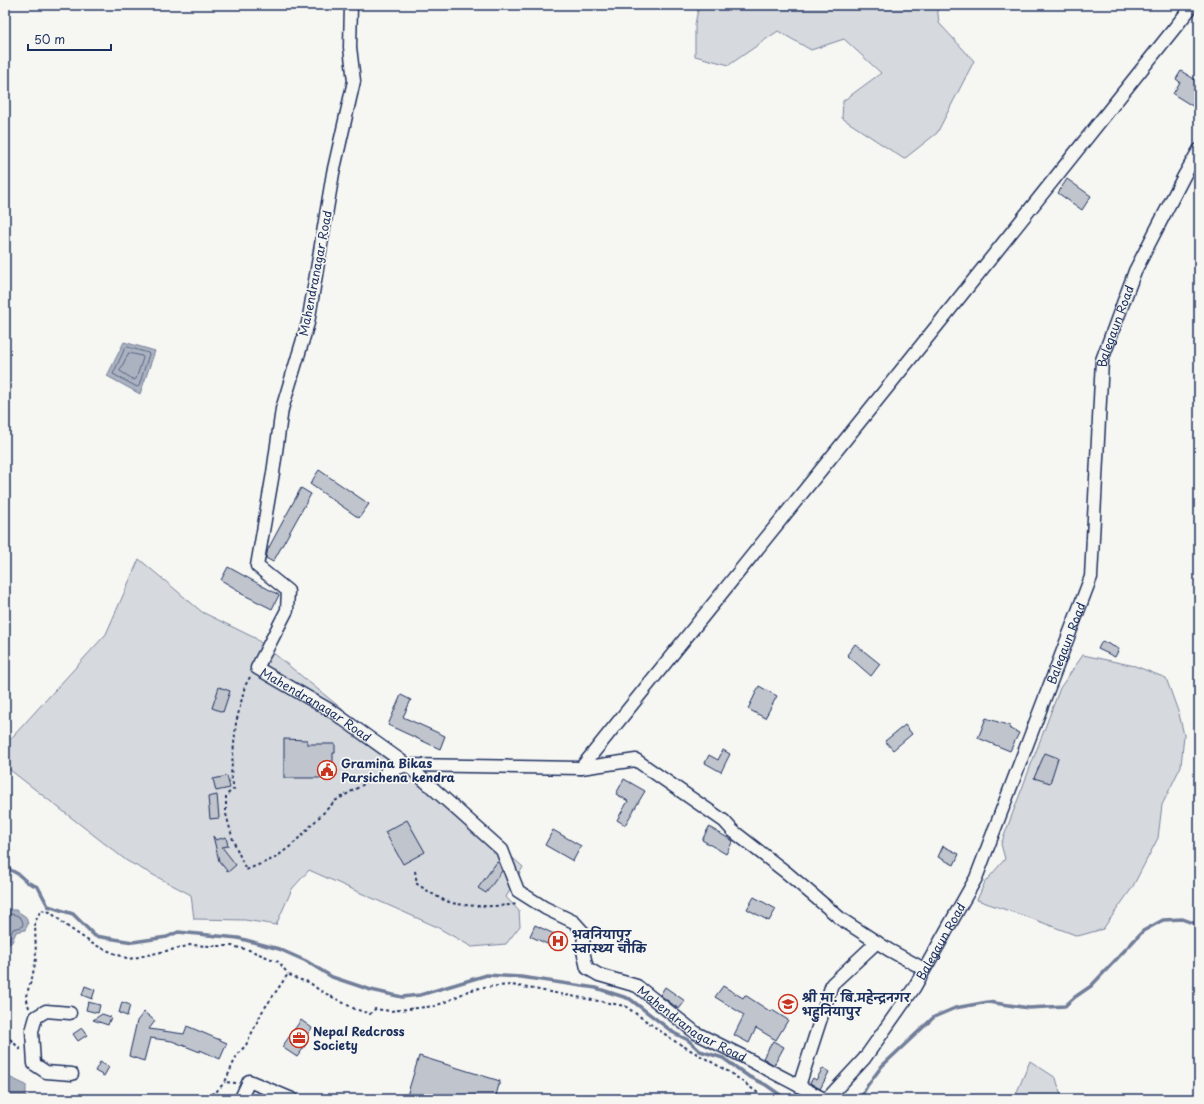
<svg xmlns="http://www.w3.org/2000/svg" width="1204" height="1104" viewBox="0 0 1204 1104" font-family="'Playpen Sans','Playpen Sans Deva',sans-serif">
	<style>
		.green { fill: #d6d9dd; stroke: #78849e }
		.water { fill: #abb2c0; stroke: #717e99 }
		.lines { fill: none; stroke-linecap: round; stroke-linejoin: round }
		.shore { stroke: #556385; stroke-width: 1 }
		.stream { stroke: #717e99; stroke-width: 3.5 }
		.building { fill: #c0c4cd; stroke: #1b2f5e }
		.minor-casing { stroke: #1b2f5e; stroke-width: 15 }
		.path { stroke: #1b2f5e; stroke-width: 2; stroke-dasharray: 3 3; stroke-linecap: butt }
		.minor { stroke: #f6f6f2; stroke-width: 12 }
		.labels { text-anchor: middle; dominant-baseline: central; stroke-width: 3.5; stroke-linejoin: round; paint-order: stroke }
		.street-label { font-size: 12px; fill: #1b2f5e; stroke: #f6f6f2 }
		.poi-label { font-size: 12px; font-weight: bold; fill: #1b2f5e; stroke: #f6f6f2; text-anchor: start }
	</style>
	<rect width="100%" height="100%" fill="#f6f6f2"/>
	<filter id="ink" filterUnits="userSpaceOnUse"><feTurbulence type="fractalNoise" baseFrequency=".025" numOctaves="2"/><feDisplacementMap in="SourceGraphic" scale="8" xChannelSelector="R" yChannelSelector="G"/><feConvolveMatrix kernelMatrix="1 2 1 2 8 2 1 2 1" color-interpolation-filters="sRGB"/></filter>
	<g filter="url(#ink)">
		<path class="green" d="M 699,5 L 937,5 L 939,23 L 974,61 L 937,133 L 904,159 L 842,118 L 843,101 L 881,73 L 844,39 L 811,50 L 778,31 L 729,65 L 695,56 L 695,24 Z
			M 139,559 L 202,612 L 255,638 L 386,745 L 523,867 L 506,897 L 519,911 L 520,926 L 506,944 L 472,947 L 435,926 L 309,870 L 292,889 L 276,925 L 245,920 L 194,919 L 191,895 L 127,861 L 5,766 L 5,745 L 106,634 Z
			M 1083,655 L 1135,666 L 1166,678 L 1179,714 L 1184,735 L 1181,766 L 1162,805 L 1158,838 L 1132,888 L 1103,929 L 1078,936 L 1033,919 L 977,900 L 985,882 L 1005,859 L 1001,844 L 1060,688 Z
			M 1030,1061 L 1056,1078 L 1062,1099 L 1014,1099 Z"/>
		<path class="water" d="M 124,342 L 155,351 L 140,394 L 107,376 Z
			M 5,910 L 16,910 L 26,917 L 28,924 L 25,930 L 16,932 L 12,942 L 5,947 Z
			M 5,1078 L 11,1078 L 26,1085 L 26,1099 L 5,1099 Z"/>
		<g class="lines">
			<path class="shore" d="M 128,347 L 148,353 L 149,354 L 139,386 L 137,387 L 113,374 L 125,348 Z
				M 129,353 L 142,356 L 143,358 L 136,379 L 134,380 L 120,371 Z
				M 5,914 C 13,914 21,914 23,923 L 22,927 L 13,929 L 9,940 L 5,942"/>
			<path class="stream" d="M 5,867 L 18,874 L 27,882 L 38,887 L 48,906 L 73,914 L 95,936 L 133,942 L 167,937 L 178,932 L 238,938 L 279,949 L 306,961 L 332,977 L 371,990 L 402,997 L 420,995 L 487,975 L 521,977 L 596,988 L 630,999 L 674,1033 L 688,1040 L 700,1051 L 723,1058 L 748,1076 L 766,1085 L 786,1099
				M 860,1099 L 867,1086 L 882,1066 L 934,1017 L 955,1008 L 988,1002 L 1029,1008 L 1065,1006 L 1075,997 L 1091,986 L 1143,931 L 1163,920 L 1182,919 L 1196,924 L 1199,927"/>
		</g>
		<path class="building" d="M 1181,71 L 1199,82 L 1199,110 L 1173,94 L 1180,82 L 1176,79 Z
			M 1067,179 L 1091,196 L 1082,210 L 1058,193 Z
			M 319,470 L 369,504 L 359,518 L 310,484 Z
			M 301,488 L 311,494 L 273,562 L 266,558 L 268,549 Z
			M 228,567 L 279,595 L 272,609 L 240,593 L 241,592 L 221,580 Z
			M 1102,641 L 1119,649 L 1115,657 L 1098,649 Z
			M 855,644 L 880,664 L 871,676 L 847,655 Z
			M 759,686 L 777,696 L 765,718 L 748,709 Z
			M 219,687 L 230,691 L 223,712 L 212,708 Z
			M 401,695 L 411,700 L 403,717 L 445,736 L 440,749 L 388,725 Z
			M 986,718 L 1010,726 L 1009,728 L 1019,733 L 1010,751 L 978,738 Z
			M 905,725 L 912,734 L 893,750 L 885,741 Z
			M 284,739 L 307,740 L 307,744 L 335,744 L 335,753 L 333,753 L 333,778 L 284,778 Z
			M 723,750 L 730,754 L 721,772 L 705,763 L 709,755 L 718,760 Z
			M 1045,753 L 1058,758 L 1050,783 L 1034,778 Z
			M 227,776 L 230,788 L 216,791 L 213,779 Z
			M 624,779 L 645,791 L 625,825 L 617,820 L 628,801 L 616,794 Z
			M 217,795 L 219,818 L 210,819 L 208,797 Z
			M 407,820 L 425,852 L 403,864 L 385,832 Z
			M 709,827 L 733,841 L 726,854 L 702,840 Z
			M 553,830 L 581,846 L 573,861 L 545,845 Z
			M 213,836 L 216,840 L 226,837 L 228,846 L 222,847 L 236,865 L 228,872 L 219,861 Z
			M 943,846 L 959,854 L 954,865 L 938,857 Z
			M 497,862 L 499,863 L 502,871 L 486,893 L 478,888 Z
			M 754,897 L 776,909 L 769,921 L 747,909 Z
			M 535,925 L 567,940 L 562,949 L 548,941 L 547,944 L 530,936 Z
			M 85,986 L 95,990 L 92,999 L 82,995 Z
			M 723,986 L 743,998 L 745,995 L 771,1012 L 772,1010 L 788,1020 L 776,1040 L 756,1028 L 749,1043 L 734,1035 L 744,1015 L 715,997 Z
			M 665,987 L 685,1001 L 679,1009 L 660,995 Z
			M 88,1002 L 100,1005 L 98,1013 L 86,1010 Z
			M 122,1002 L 130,1005 L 127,1016 L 119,1013 Z
			M 144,1012 L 155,1021 L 149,1029 L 184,1034 L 187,1026 L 227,1043 L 220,1059 L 200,1050 L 200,1052 L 172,1041 L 150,1038 L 144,1061 L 129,1056 L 137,1021 Z
			M 102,1014 L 111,1017 L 108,1025 L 93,1020 Z
			M 301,1020 L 312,1028 L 303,1040 L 307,1043 L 297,1057 L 282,1047 Z
			M 82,1028 L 87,1035 L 78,1041 L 73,1034 Z
			M 773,1041 L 784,1047 L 774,1065 L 763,1058 Z
			M 419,1056 L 500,1081 L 495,1099 L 406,1099 Z
			M 100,1062 L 109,1067 L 104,1076 L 95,1071 Z
			M 823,1068 L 829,1072 L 820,1089 L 810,1083 L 813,1078 L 816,1080 Z"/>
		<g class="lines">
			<defs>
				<g id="minor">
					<path id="s1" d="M 351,5 L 350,47 L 354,81 L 333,173 L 308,323 L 282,409 L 273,473 L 257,566 L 288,591 L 287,610 L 257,668 L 333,712 L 407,765 L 502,850 L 518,891 L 545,908 L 574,922 L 584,933 L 583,951 L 587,968 L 599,975 L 637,986 L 696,1033 L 740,1055 L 824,1099"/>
					<path d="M 581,768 L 636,760 L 724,821 L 733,831 L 787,873 L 841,919 L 889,950 L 924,969"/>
					<path d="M 386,772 L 407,765 L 581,768 L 940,322 L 1193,5"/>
					<path d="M 70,1013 L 46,1011 L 36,1017 L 32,1031 L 34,1064 L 46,1072 L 72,1074"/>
					<path d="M 799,1086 L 832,984 L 877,942"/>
					<path d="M 242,1099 L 242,1096 L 249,1081 L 292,1099"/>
					<path id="s2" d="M 827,1099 L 864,1059 L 914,988 L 976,878 L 1091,577 L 1102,360 L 1135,271 L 1184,176 L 1199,150"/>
				</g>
			</defs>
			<use href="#minor" class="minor-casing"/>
			<path class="path" d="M 250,677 L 245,686 L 236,723 L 231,775 L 234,789 L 226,795 L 226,814 L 233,840 L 246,870 L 275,858 L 292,845 L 335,801 L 376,777
				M 415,871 L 417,884 C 428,891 439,899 452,903 C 473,907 496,907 517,904
				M 29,1008 L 26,996 L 32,978 L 36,959 L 35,922 L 41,910 L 50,912 L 68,927 L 93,944 L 111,952 L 129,959 L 180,948 L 190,945 L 210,946 L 232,946 L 249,950 L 279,962 L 288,974
				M 5,1036 L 9,1038 L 22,1051
				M 236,1083 L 225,1082 L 237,1055 L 246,1045 L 262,1012 L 288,974 L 297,979 L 309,982 L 319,990 L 355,1009 L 370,1014 L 375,1009 L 390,1011 L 435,1006 L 450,1000 L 468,991 L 484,987 L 512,985 L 625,1006 L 676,1042 L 731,1073 L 766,1099
				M 200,1099 L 216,1092 L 225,1082"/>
			<use href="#minor" class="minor"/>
		</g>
	</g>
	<defs>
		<symbol id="civic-ring" viewBox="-11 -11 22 22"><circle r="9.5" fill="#f6f6f2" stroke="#c8321e" stroke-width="1.5"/><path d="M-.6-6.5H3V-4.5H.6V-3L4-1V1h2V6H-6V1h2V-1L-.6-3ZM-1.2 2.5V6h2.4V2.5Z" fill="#c8321e"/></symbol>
		<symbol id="hospital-ring" viewBox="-11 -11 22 22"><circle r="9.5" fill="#f6f6f2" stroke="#c8321e" stroke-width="1.5"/><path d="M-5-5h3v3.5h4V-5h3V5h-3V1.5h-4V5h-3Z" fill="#c8321e"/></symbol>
		<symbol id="school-ring" viewBox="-11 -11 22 22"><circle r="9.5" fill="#f6f6f2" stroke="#c8321e" stroke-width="1.5"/><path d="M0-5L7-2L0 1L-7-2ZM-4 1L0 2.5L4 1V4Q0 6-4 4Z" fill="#c8321e"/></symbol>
		<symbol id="office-ring" viewBox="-11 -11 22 22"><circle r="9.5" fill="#f6f6f2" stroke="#c8321e" stroke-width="1.5"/><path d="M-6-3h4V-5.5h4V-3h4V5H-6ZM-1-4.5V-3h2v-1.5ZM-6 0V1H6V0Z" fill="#c8321e"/></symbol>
	</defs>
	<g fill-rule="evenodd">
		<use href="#civic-ring" x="316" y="759" width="22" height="22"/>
		<use href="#hospital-ring" x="547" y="930" width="22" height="22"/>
		<use href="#school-ring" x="777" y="993" width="22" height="22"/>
		<use href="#office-ring" x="288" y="1027" width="22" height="22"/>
	</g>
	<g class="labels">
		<g class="street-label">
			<text transform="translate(315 273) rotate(-79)">Mahendranagar Road</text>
			<text stroke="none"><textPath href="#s2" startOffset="843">Balegaun Road</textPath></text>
			<text stroke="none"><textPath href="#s2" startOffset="519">Balegaun Road</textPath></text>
			<text stroke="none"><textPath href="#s1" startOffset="765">Mahendranagar Road</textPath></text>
			<text stroke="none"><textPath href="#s2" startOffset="195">Balegaun Road</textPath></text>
			<text stroke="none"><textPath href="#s1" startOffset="1281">Mahendranagar Road</textPath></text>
		</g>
		<g class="poi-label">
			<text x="341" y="763">Gramina Bikas<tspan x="341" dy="14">Parsichena kendra</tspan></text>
			<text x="572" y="934">भवनियापुर<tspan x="572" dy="14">स्वास्थ्य चाैकि</tspan></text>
			<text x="802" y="997">श्री मा. बि.महेन्द्रनगर<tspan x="802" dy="14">भहुनियापुर</tspan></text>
			<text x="313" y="1031">Nepal Redcross<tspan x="313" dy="14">Society</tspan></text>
		</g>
	</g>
	<rect width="1204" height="1104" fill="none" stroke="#f6f6f2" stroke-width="20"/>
	<rect x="10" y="10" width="1184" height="1084" fill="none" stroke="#1b2f5e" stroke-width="1.5" filter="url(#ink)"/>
	<path d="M28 44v6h83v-6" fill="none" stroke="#1b2f5e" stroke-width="2"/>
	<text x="34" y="44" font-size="12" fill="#1b2f5e" stroke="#f6f6f2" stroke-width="3" paint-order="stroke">50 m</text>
</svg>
